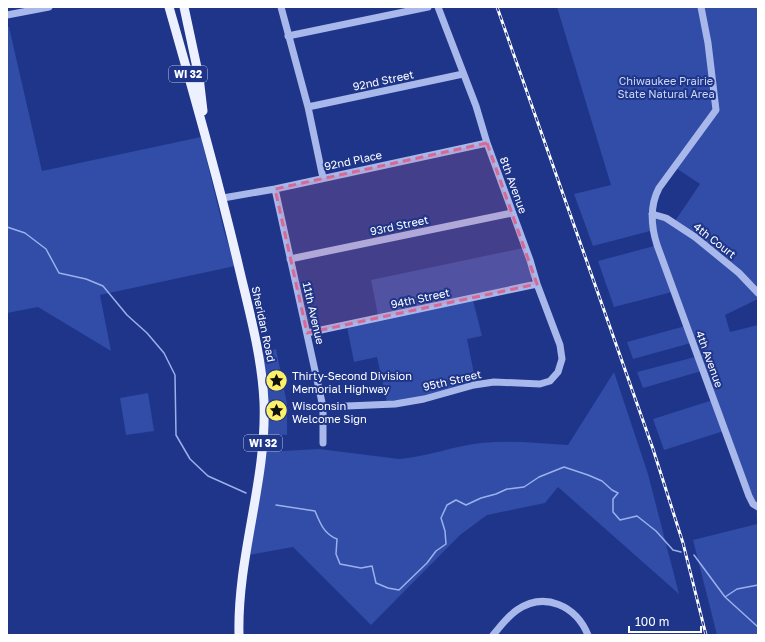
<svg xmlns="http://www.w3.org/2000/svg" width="765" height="642" viewBox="0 0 765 642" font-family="'Golos Text',sans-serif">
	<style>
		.green { fill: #314da7; fill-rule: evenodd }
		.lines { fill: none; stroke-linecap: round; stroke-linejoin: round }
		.stream { stroke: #9cb0ed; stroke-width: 1.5 }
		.minor { stroke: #a8b8eb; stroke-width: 7 }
		.major { stroke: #edf0fe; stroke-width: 9 }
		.rail-casing { stroke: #fff; stroke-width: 3 }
		.rail { stroke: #1e3589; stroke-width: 1.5; stroke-dasharray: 4.5; stroke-linecap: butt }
		.marked { fill: #d76994; fill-opacity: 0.2; stroke: #d76994; stroke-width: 3; stroke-dasharray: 8 5; stroke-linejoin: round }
		.labels { text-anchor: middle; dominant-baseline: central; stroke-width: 4; stroke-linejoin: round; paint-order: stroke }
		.shield { fill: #1e3589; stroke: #bcc2dc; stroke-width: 1 }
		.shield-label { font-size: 10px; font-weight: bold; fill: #fff }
		.street-label { font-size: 11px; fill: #fff; stroke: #1e3589 }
		.park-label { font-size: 11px; fill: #cdd8f8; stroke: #1e3589 }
		.poi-label { font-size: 11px; fill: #fff; stroke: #1e3589; text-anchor: start }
	</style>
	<rect width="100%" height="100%" fill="#1e3589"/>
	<path class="green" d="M 557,7 L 758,7 L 758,299 L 725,315 L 730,332 L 758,325 L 758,635 L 717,635 L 693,540 L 757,524 L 756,504 L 727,430 L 664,450 L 653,419 L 716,399 L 705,370 L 643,388 L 637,372 L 699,356 L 691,343 L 633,359 L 627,342 L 689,325 L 672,292 L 614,307 L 598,261 L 658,245 L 654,230 L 593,246 L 574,194 L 611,185 ZM 673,166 L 700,184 L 673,224 L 650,212 Z
		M 7,27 L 9,27 L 42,171 L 201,137 L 224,231 L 235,266 L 100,295 L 111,351 L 38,307 L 7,313 Z
		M 523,248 L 531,270 L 531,280 L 528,284 L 472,296 L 482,336 L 467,339 L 476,383 L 416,398 L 387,402 L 377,357 L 354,362 L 347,327 L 379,320 L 371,280 Z
		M 276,349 L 287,404 L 287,435 L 266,434 L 261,353 Z
		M 614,372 L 648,474 L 679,594 L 558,487 L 545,503 L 487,515 L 460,535 L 371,625 L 293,547 L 249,555 L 262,486 L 265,452 L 319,449 L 399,459 C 427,457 453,446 481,443 C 510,440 539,443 568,445 Z
		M 148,393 L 154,431 L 126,435 L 120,398 Z"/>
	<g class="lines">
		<path class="stream" d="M 7,227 L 25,233 L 46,249 L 59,273 L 86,279 L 103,286 L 127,315 L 147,333 L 164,353 L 175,375 L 176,435 L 190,459 L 208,476 L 246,493
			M 276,505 L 315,511 C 320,523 324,534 337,539 L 336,554 L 340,564 L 361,568 L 372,566 L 376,583 L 388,588 L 399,590 L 427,563 L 436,551 L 446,544 L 445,531 L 441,518 L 447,505 L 456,500 L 466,505 L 481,498 L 496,494 L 507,489 L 524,487 L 539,477 L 564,467 L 588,475 L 602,481 L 612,490 L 618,493 L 613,499 L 613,512 L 620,520 L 637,516 L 656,531 L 673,550 L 681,552
			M 694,555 L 725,597 L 758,627
			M 725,597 L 737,589 L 758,585"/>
		<path class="minor" d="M 281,7 L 308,107 L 323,178
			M 701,7 L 708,43 L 716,110 L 659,188 C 649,207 651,226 657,245 L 749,496 L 753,504 L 758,507
			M 7,15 L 49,7
			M 288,36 L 428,7
			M 308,107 L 463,74
			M 275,189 L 323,407 L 323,443
			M 223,198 L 275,189 L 487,143
			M 652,214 L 666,218 L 695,237 L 739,273 L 758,293
			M 290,259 L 512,213
			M 307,333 L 537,284
			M 323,407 L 395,404 L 424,399 L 474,385 L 494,382 L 540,384 L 550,381 L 558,372 L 562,359 L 560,345 L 537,284 L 530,260 L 487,143 L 476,106 L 438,7
			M 493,635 C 500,627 508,616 517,610 C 545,591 576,606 588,635"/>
		<path class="major" d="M 169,7 C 194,95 219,182 240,272 C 250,314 262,358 264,402 C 267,481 237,556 239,635
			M 184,7 L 199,77 L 203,111"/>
		<defs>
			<path id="rail" d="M 497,7 L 653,449 L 683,543 L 706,635"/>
		</defs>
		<use href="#rail" class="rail-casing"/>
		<use href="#rail" class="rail"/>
	</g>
	<path class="marked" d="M 487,143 L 537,284 L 307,333 L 275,189 Z"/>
	<defs>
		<symbol id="sight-disc" viewBox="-11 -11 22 22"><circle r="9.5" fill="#fbf067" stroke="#1e3589"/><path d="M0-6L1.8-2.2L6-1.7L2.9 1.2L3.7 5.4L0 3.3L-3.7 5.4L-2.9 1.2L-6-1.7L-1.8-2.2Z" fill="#111"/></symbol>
	</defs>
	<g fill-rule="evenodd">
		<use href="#sight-disc" x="264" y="368" width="25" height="25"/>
		<use href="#sight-disc" x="264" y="398" width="25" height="25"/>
	</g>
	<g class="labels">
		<g class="shield">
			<rect x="169" y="66" width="38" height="16" rx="3"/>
			<rect x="244" y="435" width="38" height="16" rx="3"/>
		</g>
		<g class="shield-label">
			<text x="188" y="74">WI 32</text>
			<text x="263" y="443">WI 32</text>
		</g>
		<g class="street-label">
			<text transform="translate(383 80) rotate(-12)">92nd Street</text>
			<text transform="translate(353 160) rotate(-12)">92nd Place</text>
			<text transform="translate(514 185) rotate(70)">8th Avenue</text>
			<text transform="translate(399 225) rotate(-12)">93rd Street</text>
			<text transform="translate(715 240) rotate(38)">4th Court</text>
			<text transform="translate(420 298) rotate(-12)">94th Street</text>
			<text transform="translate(314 313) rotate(77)">11th Avenue</text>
			<text transform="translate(264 324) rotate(78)">Sheridan Road</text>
			<text transform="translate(710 359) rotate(70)">4th Avenue</text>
			<text transform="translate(452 380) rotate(-13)">95th Street</text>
		</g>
		<g class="park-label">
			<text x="666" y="80">Chiwaukee Prairie<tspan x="666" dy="13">State Natural Area</tspan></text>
		</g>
		<g class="poi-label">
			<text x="292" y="375">Thirty-Second Division<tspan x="292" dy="13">Memorial Highway</tspan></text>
			<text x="292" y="405">Wisconsin<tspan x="292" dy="13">Welcome Sign</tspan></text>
		</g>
	</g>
	<rect width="765" height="642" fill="none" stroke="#ffffff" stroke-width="16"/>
	<path d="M629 626v6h72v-6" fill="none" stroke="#ffffff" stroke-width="2"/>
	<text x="635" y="626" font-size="12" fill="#ffffff" stroke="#1e3589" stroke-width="3" paint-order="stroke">100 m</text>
</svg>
